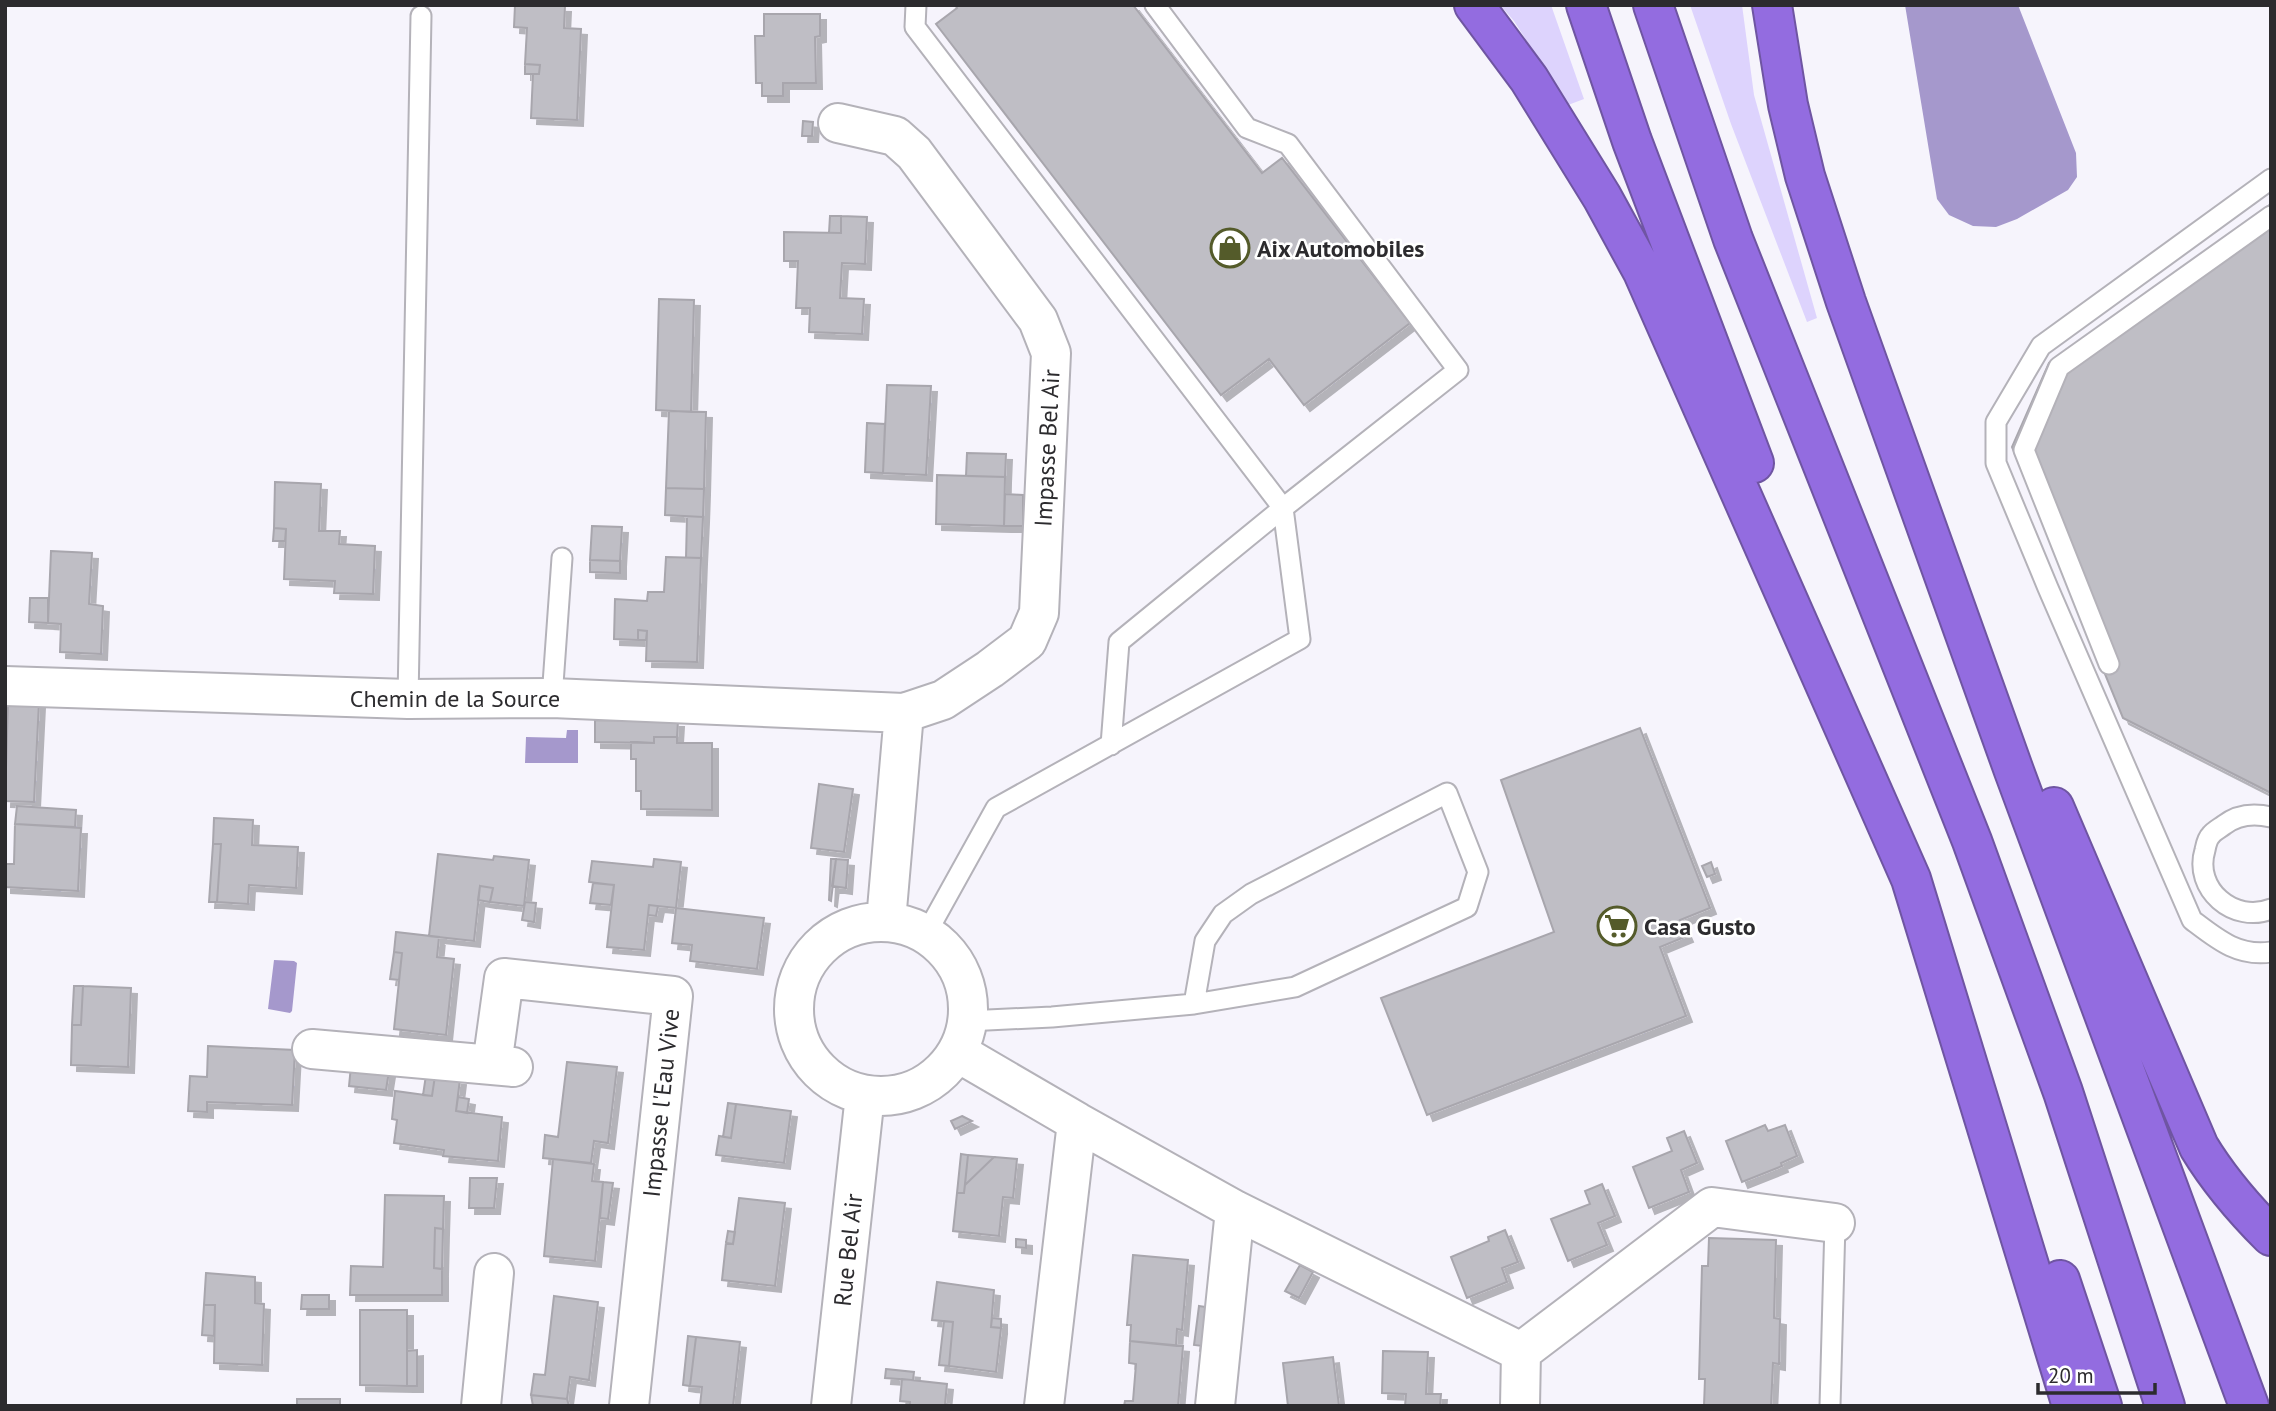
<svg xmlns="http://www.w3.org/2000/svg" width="2276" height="1411" viewBox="0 0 2276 1411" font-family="'PT Sans',sans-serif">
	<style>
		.green { fill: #ddd3fd }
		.water { fill: #a598cc }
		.building { fill: #bfbec5; stroke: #a8a6ad; stroke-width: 2; filter: url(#shadow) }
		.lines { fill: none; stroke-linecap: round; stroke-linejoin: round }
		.lane-casing { stroke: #b4b2b9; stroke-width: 23 }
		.street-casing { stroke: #b4b2b9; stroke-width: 42 }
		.highway-casing { stroke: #6f55a2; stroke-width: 42 }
		.lane { stroke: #fff; stroke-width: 19 }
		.street { stroke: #fff; stroke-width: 38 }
		.highway { stroke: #936ce0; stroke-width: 38 }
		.labels { text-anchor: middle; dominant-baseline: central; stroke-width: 5; stroke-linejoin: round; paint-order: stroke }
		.poi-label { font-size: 24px; font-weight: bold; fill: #2c2b2e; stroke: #fff; text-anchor: start }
		.street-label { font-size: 24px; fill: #2c2b2e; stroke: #fff }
	</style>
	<defs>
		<filter id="shadow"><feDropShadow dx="6" dy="6" stdDeviation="0" flood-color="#0004"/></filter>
	</defs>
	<rect width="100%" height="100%" fill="#f6f4fc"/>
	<path class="green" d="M 1500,5 L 1551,5 L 1584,99 L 1568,105 L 1514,21 Z
		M 1690,5 L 1742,5 L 1754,95 L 1817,318 L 1807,322 L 1731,124 Z"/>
	<path class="water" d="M 1905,5 L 2018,5 L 2076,153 L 2077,177 L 2068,190 L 2017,219 L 1996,227 L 1973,226 L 1949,215 L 1937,199 Z
		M 567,730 L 578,730 L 578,763 L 525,763 L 526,737 L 566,738 Z
		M 274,960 L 294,961 L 297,963 L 292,1011 L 290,1013 L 268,1009 Z"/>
	<path class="building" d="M 515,5 L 565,6 L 564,28 L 581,29 L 577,120 L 531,118 L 533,74 L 539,74 L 540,65 L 525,64 L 527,28 L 514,27 Z
		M 955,5 L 1133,5 L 1262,173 L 1282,158 L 1410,323 L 1304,405 L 1269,359 L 1221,395 L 936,24 L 957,8 Z
		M 764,14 L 820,14 L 820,36 L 815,37 L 816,83 L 783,83 L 783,96 L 762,96 L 762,83 L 756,83 L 755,36 L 764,36 Z
		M 525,64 L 540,65 L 539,74 L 525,74 Z
		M 803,121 L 813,122 L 812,136 L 802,136 Z
		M 2271,204 L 2271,793 L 2123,718 L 2012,447 L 2049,363 Z
		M 830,216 L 841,216 L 841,233 L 829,233 Z
		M 841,216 L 867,217 L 865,264 L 842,263 L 840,298 L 864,299 L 862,334 L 809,332 L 810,308 L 796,308 L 798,261 L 784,261 L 784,232 L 841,233 Z
		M 659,299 L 694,300 L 691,412 L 656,410 Z
		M 887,385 L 931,386 L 926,475 L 883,473 Z
		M 669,411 L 706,412 L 704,489 L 666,488 Z
		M 867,423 L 885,424 L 883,473 L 865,472 Z
		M 967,453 L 1006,454 L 1005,477 L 966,476 Z
		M 937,475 L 1005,477 L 1004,526 L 936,524 Z
		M 275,482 L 321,484 L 319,531 L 340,531 L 339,544 L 375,546 L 373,594 L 334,593 L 335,581 L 284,579 L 286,529 L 274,528 Z
		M 666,488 L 704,489 L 703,517 L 665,515 Z
		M 1005,494 L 1023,495 L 1023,526 L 1004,526 Z
		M 687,517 L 703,517 L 701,558 L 686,558 Z
		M 592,526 L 622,527 L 620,561 L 590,560 Z
		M 274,528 L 286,529 L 285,541 L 273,541 Z
		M 51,551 L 92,553 L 89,604 L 103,606 L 101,654 L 60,652 L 61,624 L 48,623 Z
		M 666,557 L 701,558 L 697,662 L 646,661 L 647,631 L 638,630 L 638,640 L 614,639 L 615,599 L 647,601 L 648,592 L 664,592 Z
		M 590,560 L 620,561 L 620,573 L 590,572 Z
		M 30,598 L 48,598 L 48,623 L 29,622 Z
		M 638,630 L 647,631 L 646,640 L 638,640 Z
		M 8,701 L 39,702 L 34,802 L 5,801 Z
		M 595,720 L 678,721 L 677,737 L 654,737 L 654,743 L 595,742 Z
		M 1640,728 L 1710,908 L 1680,920 L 1687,936 L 1660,947 L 1686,1016 L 1427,1115 L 1381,998 L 1554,932 L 1501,780 Z
		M 654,737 L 677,737 L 677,743 L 712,743 L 712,810 L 641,809 L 641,791 L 636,791 L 636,759 L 631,759 L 631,742 L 654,743 Z
		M 819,784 L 853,789 L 844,852 L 811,848 Z
		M 17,806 L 76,810 L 75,827 L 15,824 Z
		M 214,818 L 253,820 L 252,845 L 298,847 L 296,888 L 249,885 L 248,904 L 217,902 L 221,844 L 213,844 Z
		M 15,824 L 81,828 L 78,891 L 5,887 L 5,864 L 14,864 Z
		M 213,844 L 221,844 L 217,902 L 209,902 Z
		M 438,854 L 493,860 L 494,856 L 529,860 L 524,906 L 490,902 L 493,888 L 480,886 L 474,941 L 429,936 Z
		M 654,859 L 681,862 L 676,908 L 649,905 L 644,950 L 607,947 L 614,885 L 589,882 L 592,861 L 653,867 Z
		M 831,859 L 836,859 L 831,901 L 829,900 Z
		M 836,859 L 848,860 L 846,888 L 832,886 Z
		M 1711,862 L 1715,874 L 1707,877 L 1702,866 Z
		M 593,883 L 614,885 L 611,905 L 590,903 Z
		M 480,886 L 493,888 L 490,902 L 478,900 Z
		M 525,902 L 536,903 L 534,922 L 522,920 Z
		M 649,905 L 658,906 L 656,916 L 648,915 Z
		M 676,908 L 764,918 L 757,969 L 690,961 L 692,945 L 672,943 Z
		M 396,932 L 439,937 L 437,957 L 454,959 L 446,1035 L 394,1029 L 402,953 L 394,952 Z
		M 394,952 L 402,953 L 399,980 L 390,979 Z
		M 74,986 L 83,986 L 81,1025 L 72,1025 Z
		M 83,986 L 131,988 L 128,1067 L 71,1065 L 72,1025 L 81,1025 Z
		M 208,1046 L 295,1050 L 292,1105 L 207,1102 L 207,1112 L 188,1111 L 190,1076 L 207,1077 Z
		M 567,1062 L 617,1067 L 608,1143 L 594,1141 L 591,1163 L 543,1158 L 545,1135 L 558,1137 Z
		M 351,1066 L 389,1071 L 386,1090 L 349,1086 Z
		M 426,1075 L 435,1076 L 432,1096 L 423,1095 Z
		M 435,1076 L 460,1079 L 456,1111 L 502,1117 L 498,1161 L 443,1156 L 444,1150 L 394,1143 L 397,1120 L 392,1119 L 395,1091 L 432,1096 Z
		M 458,1097 L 469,1099 L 467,1113 L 456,1111 Z
		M 728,1103 L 736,1104 L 731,1138 L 723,1137 Z
		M 736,1104 L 791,1111 L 784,1163 L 716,1155 L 719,1136 L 731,1138 Z
		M 962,1116 L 972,1121 L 955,1129 L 951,1121 Z
		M 1765,1125 L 1768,1131 L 1785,1125 L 1797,1156 L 1781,1163 L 1782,1166 L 1742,1182 L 1726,1141 Z
		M 1684,1131 L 1697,1163 L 1681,1170 L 1689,1192 L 1649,1208 L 1633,1167 L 1672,1151 L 1667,1138 Z
		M 961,1154 L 968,1155 L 964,1193 L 957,1193 Z
		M 968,1155 L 994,1157 L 965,1185 Z
		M 994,1157 L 1017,1159 L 1013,1198 L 1003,1197 L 999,1236 L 953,1231 L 957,1193 L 964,1193 L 965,1185 Z
		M 553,1159 L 594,1164 L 592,1181 L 603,1182 L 595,1261 L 544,1256 Z
		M 470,1178 L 497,1178 L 494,1208 L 469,1208 Z
		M 603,1182 L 613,1183 L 608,1219 L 600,1218 Z
		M 1602,1184 L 1615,1216 L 1598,1223 L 1607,1245 L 1568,1261 L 1551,1219 L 1590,1204 L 1585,1191 Z
		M 385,1195 L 444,1196 L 443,1229 L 435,1228 L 434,1268 L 442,1269 L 442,1295 L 350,1295 L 351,1266 L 383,1267 Z
		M 739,1198 L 785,1203 L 775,1286 L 722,1280 L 726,1243 L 733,1244 Z
		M 435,1228 L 443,1229 L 442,1269 L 434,1268 Z
		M 1505,1230 L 1518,1262 L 1502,1268 L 1507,1282 L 1467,1298 L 1451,1257 L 1489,1241 L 1488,1237 Z
		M 728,1231 L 735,1232 L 733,1244 L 726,1243 Z
		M 1709,1238 L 1776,1240 L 1774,1318 L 1780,1319 L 1779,1364 L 1773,1363 L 1771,1406 L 1704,1406 L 1705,1379 L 1699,1379 L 1702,1266 L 1708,1266 Z
		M 1016,1239 L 1026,1240 L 1026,1248 L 1016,1247 Z
		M 1133,1255 L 1188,1260 L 1182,1330 L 1177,1329 L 1176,1346 L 1130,1341 L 1131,1325 L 1127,1325 Z
		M 1300,1265 L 1313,1272 L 1299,1298 L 1285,1291 Z
		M 206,1273 L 255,1277 L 255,1303 L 264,1304 L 262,1365 L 214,1363 L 215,1305 L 204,1305 Z
		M 937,1282 L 994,1290 L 991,1327 L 1001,1328 L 996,1372 L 949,1366 L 953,1322 L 932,1320 Z
		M 302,1295 L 329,1295 L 329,1309 L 301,1309 Z
		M 554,1296 L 598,1302 L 589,1380 L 570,1377 L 567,1399 L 531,1395 L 534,1374 L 545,1375 Z
		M 204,1305 L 215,1305 L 214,1336 L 202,1335 Z
		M 1199,1306 L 1206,1307 L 1202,1346 L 1194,1345 Z
		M 360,1310 L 407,1310 L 407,1386 L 360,1385 Z
		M 992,1318 L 1001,1319 L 1001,1328 L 991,1327 Z
		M 944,1321 L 953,1322 L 949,1366 L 939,1365 Z
		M 688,1336 L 696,1337 L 690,1386 L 683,1385 Z
		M 696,1337 L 740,1342 L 733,1406 L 700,1406 L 702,1387 L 690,1386 Z
		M 1130,1341 L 1183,1346 L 1178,1406 L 1124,1406 L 1125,1401 L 1133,1401 L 1136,1364 L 1129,1363 Z
		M 417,1350 L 417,1386 L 407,1386 L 407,1351 Z
		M 1383,1351 L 1428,1352 L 1426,1394 L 1441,1394 L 1440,1406 L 1405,1406 L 1406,1394 L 1382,1393 Z
		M 1333,1357 L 1339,1406 L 1288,1406 L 1283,1363 Z
		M 886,1369 L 914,1372 L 913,1380 L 885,1378 Z
		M 902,1379 L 947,1384 L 945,1404 L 955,1406 L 910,1406 L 910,1402 L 900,1401 Z
		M 531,1395 L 567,1399 L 569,1406 L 533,1406 Z
		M 297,1399 L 340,1399 L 340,1406 L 297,1406 Z"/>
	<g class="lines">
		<defs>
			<path id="lane" d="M 916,5 L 915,27 L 1283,508 L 1300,639 L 996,808 L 926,934
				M 2271,179 L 2041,346 L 1996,422 L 1996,463 L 2048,588 L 2192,920 C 2217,939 2238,957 2271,952
				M 2109,664 L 2024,450 L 2059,367 L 2271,216
				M 552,698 L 562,558
				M 408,699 L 421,16
				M 1111,745 L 1119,642 L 1283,508 L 1458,370 L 1288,144 L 1247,128 L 1155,5
				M 2271,817 C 2254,813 2238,814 2224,825 C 2220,828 2214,831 2211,835 C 2207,839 2206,845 2205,850 C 2193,889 2234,924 2271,909
				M 967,1021 L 1052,1017 L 1194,1004 L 1295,987 L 1467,907 L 1478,872 L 1447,793 L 1251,894 L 1223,914 L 1205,941 L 1194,1004
				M 1830,1406 L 1835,1223"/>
			<path id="street" d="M 5,686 L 408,699 L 552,698 L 904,713 L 943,700 L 990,669 L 1027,641 L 1039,613 L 1051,353 L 1038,320 L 914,153 L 895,136 L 838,123
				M 886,921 L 904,713
				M794 1009a87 87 0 1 1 174 0a87 87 0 1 1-174 0Z
				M 312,1049 L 492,1065
				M 957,1052 L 1077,1122 L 1044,1406
				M 513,1067 L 492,1065 L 504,978 L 673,996 L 629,1406
				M 1077,1122 L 1235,1210 L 1521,1352
				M 481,1406 L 494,1273
				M 831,1406 L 865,1095
				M 1215,1406 L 1235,1210
				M 1520,1406 L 1521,1352 L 1712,1207 L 1835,1223"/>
			<path id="highway" d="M 1474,5 L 1529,79 L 1602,197 L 1643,272 L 1911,879 L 2072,1406
				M 1586,5 L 1632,141 L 1754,463
				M 1653,5 L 1733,239 L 1972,841 L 2063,1092 L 2165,1406
				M 1772,5 L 1788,105 L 1805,176 L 1846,302 L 2014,771 L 2249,1406
				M 2054,807 L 2199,1147 C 2219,1180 2243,1208 2271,1236
				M 2060,1280 L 2102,1406"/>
		</defs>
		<use href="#lane" class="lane-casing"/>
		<use href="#street" class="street-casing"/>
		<use href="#highway" class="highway-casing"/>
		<use href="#lane" class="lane"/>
		<use href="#street" class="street"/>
		<use href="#highway" class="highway"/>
	</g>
	<defs>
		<symbol id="shop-ring" viewBox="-11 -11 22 22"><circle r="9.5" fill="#fff" stroke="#545b2a" stroke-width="1.5"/><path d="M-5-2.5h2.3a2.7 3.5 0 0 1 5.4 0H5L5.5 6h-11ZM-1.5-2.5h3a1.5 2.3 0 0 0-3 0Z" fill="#545b2a"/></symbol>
		<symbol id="supermarket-ring" viewBox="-11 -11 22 22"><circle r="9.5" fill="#fff" stroke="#545b2a" stroke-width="1.5"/><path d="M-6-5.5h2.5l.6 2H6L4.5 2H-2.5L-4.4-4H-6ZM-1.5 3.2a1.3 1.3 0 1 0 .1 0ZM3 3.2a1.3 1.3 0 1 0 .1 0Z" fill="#545b2a"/></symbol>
	</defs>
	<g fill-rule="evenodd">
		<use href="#shop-ring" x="1208" y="226" width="44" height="44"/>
		<use href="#supermarket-ring" x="1595" y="904" width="44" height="44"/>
	</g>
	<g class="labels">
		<g class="poi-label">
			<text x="1257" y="248">Aix Automobiles</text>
			<text x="1644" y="926">Casa Gusto</text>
		</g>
		<g class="street-label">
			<text transform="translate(1047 448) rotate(-87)">Impasse Bel Air</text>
			<text x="455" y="698">Chemin de la Source</text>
			<text transform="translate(661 1103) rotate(-84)">Impasse l'Eau Vive</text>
			<text transform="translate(848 1250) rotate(-84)">Rue Bel Air</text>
		</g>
	</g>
	<rect width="2276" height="1411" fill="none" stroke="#2c2b2e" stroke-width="14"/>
	<path d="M2038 1383v10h117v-10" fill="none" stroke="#2c2b2e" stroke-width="3.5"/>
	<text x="2048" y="1383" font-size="21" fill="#2c2b2e" stroke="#ffffff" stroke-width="5" paint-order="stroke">20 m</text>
</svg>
